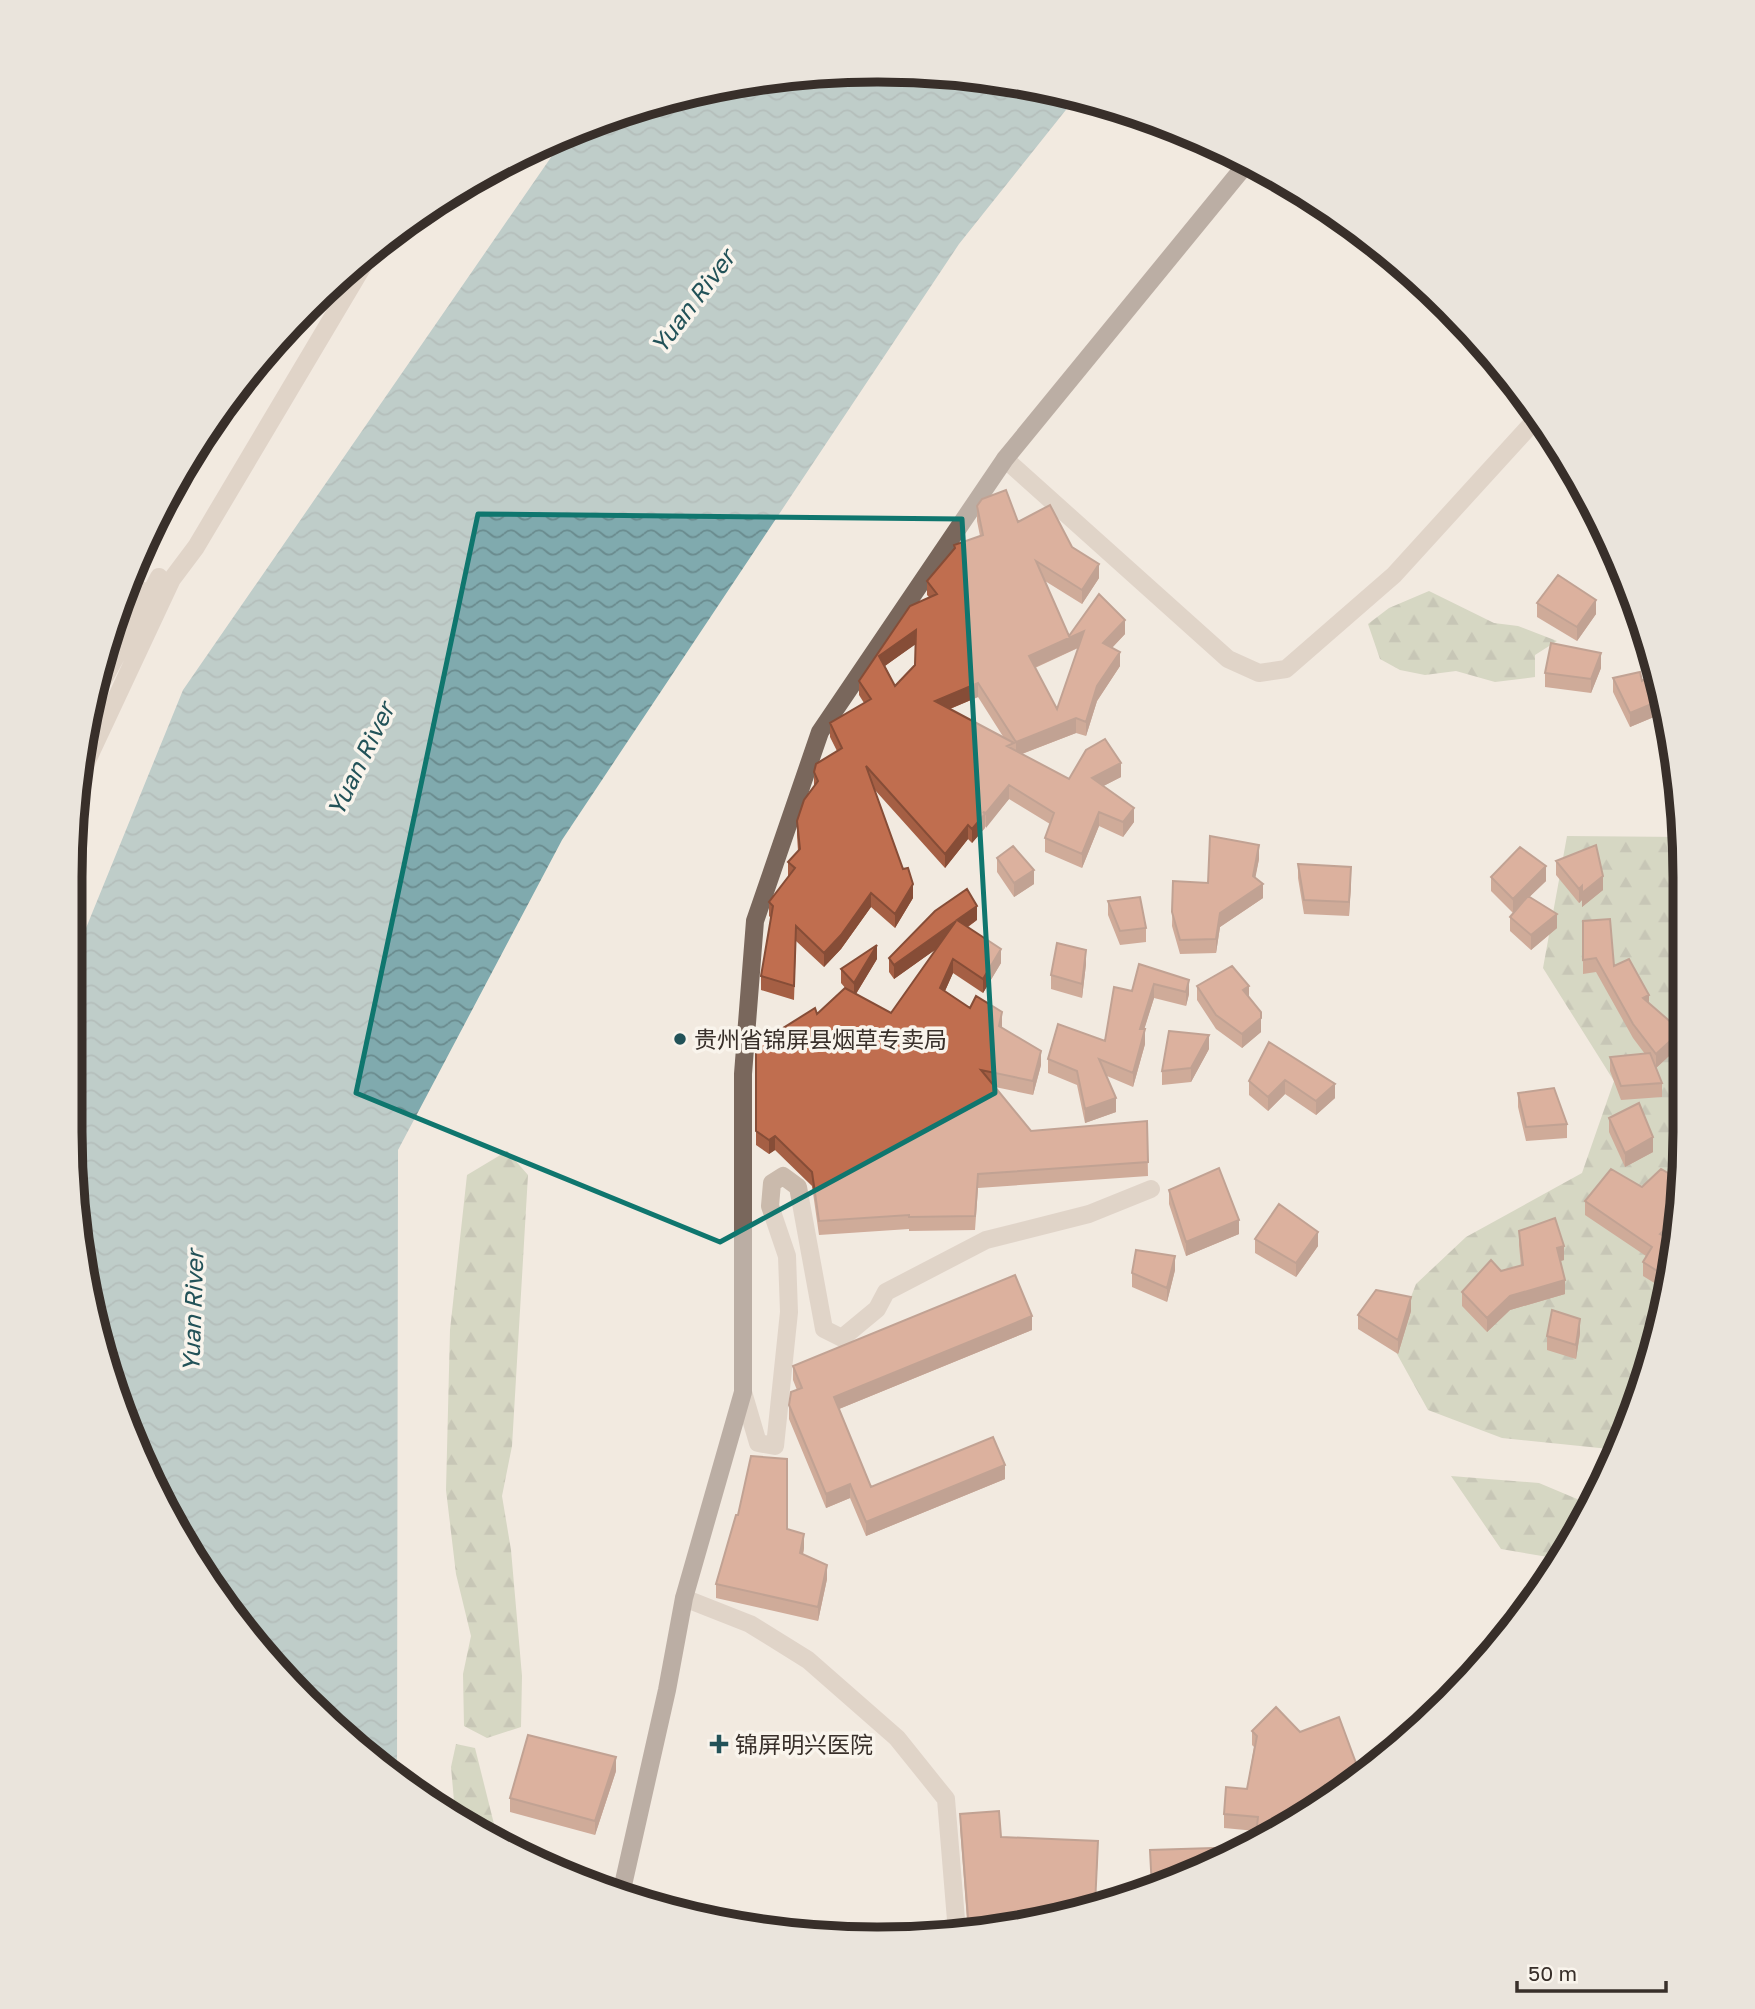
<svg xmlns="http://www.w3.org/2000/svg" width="1755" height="2009" viewBox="0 0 1755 2009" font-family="'Golos Text','Noto Sans SC',sans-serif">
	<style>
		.forest { fill: url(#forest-firs) }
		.water { fill: url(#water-waves) }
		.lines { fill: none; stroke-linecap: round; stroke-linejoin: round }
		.minor { stroke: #cabaac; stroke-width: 18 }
		.major { stroke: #79675c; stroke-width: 18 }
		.wall { fill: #a55f44; fill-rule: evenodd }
		.shaded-wall { fill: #864d37 }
		.building { fill: #c06e4f; stroke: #864d37; stroke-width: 2; fill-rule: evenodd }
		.marked { fill: none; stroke: #0f766e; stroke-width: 5; stroke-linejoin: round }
		.poi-dot { fill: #225258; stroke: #f9f4ec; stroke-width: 2.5 }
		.labels { text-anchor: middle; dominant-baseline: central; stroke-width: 7; stroke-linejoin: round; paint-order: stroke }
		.poi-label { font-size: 23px; fill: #382f2a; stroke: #f9f4ec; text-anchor: start }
		.water-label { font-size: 24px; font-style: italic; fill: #225258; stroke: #f9f4ec }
		.rim { fill: none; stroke: #382f2a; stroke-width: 9 }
	</style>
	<defs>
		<pattern id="forest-firs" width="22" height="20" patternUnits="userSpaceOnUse" patternTransform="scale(1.75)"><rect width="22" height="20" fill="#b4c0a0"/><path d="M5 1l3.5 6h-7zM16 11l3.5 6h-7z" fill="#939c83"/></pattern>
		<pattern id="water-waves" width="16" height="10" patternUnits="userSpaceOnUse" patternTransform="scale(1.75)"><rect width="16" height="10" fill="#80aaae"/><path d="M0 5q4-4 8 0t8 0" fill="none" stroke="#6a8b8e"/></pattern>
	</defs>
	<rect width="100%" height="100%" fill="#f2eae0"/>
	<path class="forest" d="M 1429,591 L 1494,623 L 1518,626 L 1557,641 L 1535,655 L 1535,677 L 1495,682 L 1456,671 L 1425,675 L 1400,670 L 1380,659 L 1368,624 L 1389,608 Z
		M 1567,836 L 1683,837 L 1685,1132 L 1670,1289 L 1619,1450 L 1502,1438 L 1428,1410 L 1392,1345 L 1416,1284 L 1466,1237 L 1582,1173 L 1614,1081 L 1543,968 Z
		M 507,1151 L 528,1175 L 512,1446 L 502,1496 L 511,1550 L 522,1676 L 521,1727 L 487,1738 L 464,1726 L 463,1674 L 471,1636 L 456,1574 L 446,1490 L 450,1330 L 467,1175 Z
		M 1451,1476 L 1539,1483 L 1589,1504 L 1560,1559 L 1501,1549 Z
		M 456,1744 L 475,1748 L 497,1836 L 455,1812 L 451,1767 Z"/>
	<path class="water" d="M 931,72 L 1077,96 L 959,244 L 562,840 L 398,1150 L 397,1779 L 386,1772 L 270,1664 L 153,1489 L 97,1340 L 70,1131 L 73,960 L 183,690 L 565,137 L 618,113 L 772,77 Z"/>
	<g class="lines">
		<path class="minor" d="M 1005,459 L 1228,659 L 1259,673 L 1286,669 L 1394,575 L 1537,418
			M 112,623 L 144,591
			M 95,695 L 159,577
			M 77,782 L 172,579 L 196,547 L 372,251
			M 743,1392 L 758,1443 L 775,1446 L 789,1312 L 787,1256 L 770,1206 L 772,1183 L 783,1176 L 798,1187 L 824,1329 L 842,1338 L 877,1309 L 886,1292 L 986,1240 L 1089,1214 L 1151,1189
			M 684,1598 L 750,1624 L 808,1660 L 897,1738 L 946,1799 L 957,1932"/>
		<path class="major" d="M 621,1894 L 667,1690 L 684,1598 L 743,1392 L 743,1074 L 755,921 L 820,732 L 1005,459 L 1248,162"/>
	</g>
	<path class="wall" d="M 977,506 L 1018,522 L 1072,547 L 1099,578 L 1082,604 L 1045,581 L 1069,636 L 1125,634 L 1112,648 L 1120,666 L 1097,701 L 1086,736 L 1076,733 L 1022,754 L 1069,779 L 1121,777 L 1103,786 L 1134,822 L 1123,837 L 1099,826 L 1082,868 L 1045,852 L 1045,838 L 1050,824 L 1009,799 L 972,843 L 968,839 L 945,868 L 874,789 L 913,898 L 895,928 L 871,907 L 841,949 L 824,967 L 796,941 L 794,1000 L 761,990 L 761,976 L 771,918 L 769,916 L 769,902 L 788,877 L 788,862 L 798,851 L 797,835 L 797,821 L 814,787 L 814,772 L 837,751 L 830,737 L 830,723 L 864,703 L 859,695 L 859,681 L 929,597 L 927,595 L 927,581 L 954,549 L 954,545 L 980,536 L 977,521 ZM 915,644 L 915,665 L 895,686 L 885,666 ZM 1078,648 L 1057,709 L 1035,668 ZM 978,697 L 1004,738 L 950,709 Z
		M 1537,603 L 1596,614 L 1577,641 L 1537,617 Z
		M 1601,668 L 1591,693 L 1545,687 L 1545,673 Z
		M 1654,675 L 1661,714 L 1630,727 L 1613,692 L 1613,678 L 1642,681 Z
		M 997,858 L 1034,884 L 1014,897 L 997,872 Z
		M 1259,859 L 1255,877 L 1263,898 L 1220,927 L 1216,953 L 1180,954 L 1172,926 L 1173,881 L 1208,883 Z
		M 1556,861 L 1603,890 L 1582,907 L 1582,900 L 1579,903 L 1556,875 Z
		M 1298,864 L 1351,882 L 1349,916 L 1304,914 L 1298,878 Z
		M 1491,877 L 1546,881 L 1529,897 L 1557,928 L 1531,950 L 1510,931 L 1510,917 L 1513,913 L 1491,891 Z
		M 1108,901 L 1146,928 L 1146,942 L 1120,945 L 1108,915 Z
		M 977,920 L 968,927 L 1001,963 L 983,993 L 953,973 L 945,991 L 970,1008 L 1002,1026 L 1002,1028 L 1041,1065 L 1033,1095 L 995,1087 L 1031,1131 L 1147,1121 L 1148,1176 L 978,1188 L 975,1230 L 909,1231 L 909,1229 L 819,1235 L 812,1186 L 775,1150 L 769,1154 L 756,1145 L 756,1045 L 817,1014 L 847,990 L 841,983 L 841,969 L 877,959 L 856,994 L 891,1013 L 936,949 L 894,979 L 889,972 L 889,958 Z
		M 1583,921 L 1614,966 L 1649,1003 L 1681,1045 L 1656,1068 L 1662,1083 L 1662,1097 L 1621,1100 L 1610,1071 L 1610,1057 L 1645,1054 L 1633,1038 L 1596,972 L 1583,974 Z
		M 1086,964 L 1082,998 L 1051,989 L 1051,975 Z
		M 1139,964 L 1189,994 L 1186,1006 L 1154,998 L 1144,1029 L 1145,1044 L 1133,1087 L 1107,1076 L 1116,1112 L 1085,1123 L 1077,1085 L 1048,1073 L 1048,1059 L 1105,1041 L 1132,991 Z
		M 1197,986 L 1249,997 L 1261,1032 L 1242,1048 L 1216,1029 L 1197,1000 Z
		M 1269,1042 L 1335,1098 L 1316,1115 L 1285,1094 L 1268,1111 L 1249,1095 L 1249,1081 Z
		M 1209,1049 L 1191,1082 L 1162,1085 L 1162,1071 Z
		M 1518,1093 L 1567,1124 L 1567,1138 L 1526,1141 L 1518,1107 Z
		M 1609,1118 L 1653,1152 L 1625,1167 L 1609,1132 Z
		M 1680,1180 L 1677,1216 L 1675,1219 L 1676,1225 L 1675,1234 L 1670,1239 L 1674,1241 L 1669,1292 L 1643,1276 L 1643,1262 L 1646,1256 L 1585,1215 L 1585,1201 L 1642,1187 Z
		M 1169,1190 L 1239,1234 L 1186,1256 L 1169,1204 Z
		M 1519,1231 L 1564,1260 L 1560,1261 L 1565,1294 L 1510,1310 L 1487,1332 L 1462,1306 L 1462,1292 L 1501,1271 L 1521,1266 L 1519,1245 Z
		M 1255,1239 L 1318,1246 L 1296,1277 L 1255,1253 Z
		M 1175,1270 L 1167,1302 L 1132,1287 L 1132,1273 Z
		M 1411,1311 L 1398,1354 L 1358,1329 L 1358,1315 Z
		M 1032,1330 L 839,1409 L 871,1487 L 1005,1479 L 866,1536 L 850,1498 L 826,1508 L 789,1419 L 789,1405 L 797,1390 L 793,1380 L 793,1366 Z
		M 1580,1333 L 1576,1359 L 1547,1350 L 1547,1336 Z
		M 787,1529 L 804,1548 L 803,1555 L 827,1579 L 818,1621 L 716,1598 L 716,1584 Z
		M 1252,1731 L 1300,1732 L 1356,1763 L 1366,1766 L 1282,1831 L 1256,1831 L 1224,1828 L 1224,1814 L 1247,1789 L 1254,1747 L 1252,1745 Z
		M 616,1771 L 595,1835 L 510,1812 L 510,1798 Z
		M 960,1814 L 1001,1837 L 1098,1855 L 1095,1904 L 966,1930 L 967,1920 L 960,1828 Z"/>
	<path class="shaded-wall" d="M 1099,564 L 1099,578 L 1082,604 L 1082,590 Z
		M 1596,600 L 1596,614 L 1577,641 L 1577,627 Z
		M 1125,620 L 1125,634 L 1103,657 L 1103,643 Z
		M 916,630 L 916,644 L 879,670 L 879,656 Z
		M 1084,631 L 1084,645 L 1029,670 L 1029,656 Z
		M 1120,652 L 1120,666 L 1097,701 L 1086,736 L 1086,722 L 1097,686 Z
		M 1601,653 L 1601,668 L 1591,693 L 1591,679 Z
		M 978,683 L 978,697 L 935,715 L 935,701 Z
		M 1659,701 L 1661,714 L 1630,727 L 1630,713 Z
		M 1076,718 L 1076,733 L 1016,756 L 1016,742 Z
		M 1121,763 L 1121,777 L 1092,792 L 1092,778 Z
		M 1009,785 L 1009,799 L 986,828 L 986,813 Z
		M 1134,808 L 1134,822 L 1123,837 L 1123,822 Z
		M 1099,812 L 1099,826 L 1082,868 L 1082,854 Z
		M 985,814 L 985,828 L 972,843 L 972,829 Z
		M 968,825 L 968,839 L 945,868 L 945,854 Z
		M 1259,845 L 1259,859 L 1253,890 L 1253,876 Z
		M 1546,866 L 1546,881 L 1513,913 L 1513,899 Z
		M 1351,867 L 1351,882 L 1349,916 L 1349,902 Z
		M 1034,870 L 1034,884 L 1014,897 L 1014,883 Z
		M 1603,876 L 1603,890 L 1582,907 L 1582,893 Z
		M 913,884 L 913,898 L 895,928 L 895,914 Z
		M 1263,884 L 1263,898 L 1220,927 L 1216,953 L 1216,939 L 1220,913 Z
		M 1582,886 L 1582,900 L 1579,903 L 1579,889 Z
		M 871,893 L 871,907 L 841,949 L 824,967 L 824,953 Z
		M 977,906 L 977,920 L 957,934 L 957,920 Z
		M 1557,914 L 1557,928 L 1531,950 L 1531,935 Z
		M 956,921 L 956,935 L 894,979 L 894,965 Z
		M 877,945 L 877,959 L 854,997 L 854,983 Z
		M 1001,949 L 1001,963 L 983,993 L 983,979 Z
		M 1086,950 L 1086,964 L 1082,998 L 1082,984 Z
		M 953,959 L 953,973 L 940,1002 L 940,988 Z
		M 1189,980 L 1189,994 L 1186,1006 L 1186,992 Z
		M 1154,984 L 1154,998 L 1140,1043 L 1140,1029 Z
		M 1249,986 L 1249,1000 L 1243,990 Z
		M 1649,995 L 1649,1009 L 1643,998 Z
		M 1002,1012 L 1002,1026 L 999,1040 L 999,1026 Z
		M 1261,1018 L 1261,1032 L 1242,1048 L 1242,1034 Z
		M 1145,1029 L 1145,1044 L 1133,1087 L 1133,1073 Z
		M 1681,1031 L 1681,1045 L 1656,1068 L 1656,1054 Z
		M 1209,1035 L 1209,1049 L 1191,1082 L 1191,1068 Z
		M 1041,1051 L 1041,1065 L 1033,1095 L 1033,1081 Z
		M 1285,1080 L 1285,1094 L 1268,1111 L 1268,1097 Z
		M 1335,1084 L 1335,1098 L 1316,1115 L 1316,1101 Z
		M 1116,1098 L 1116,1112 L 1085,1123 L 1085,1109 Z
		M 775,1136 L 775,1150 L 769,1154 L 769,1140 Z
		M 1653,1137 L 1653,1152 L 1625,1167 L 1625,1153 Z
		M 1678,1199 L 1677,1216 L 1673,1222 L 1676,1219 L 1675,1234 L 1660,1248 L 1660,1234 Z
		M 1239,1220 L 1239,1234 L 1186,1256 L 1186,1242 Z
		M 1318,1232 L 1318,1246 L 1296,1277 L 1296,1263 Z
		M 1564,1246 L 1564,1260 L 1557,1262 L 1557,1248 Z
		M 1175,1256 L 1175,1270 L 1167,1302 L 1167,1288 Z
		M 1565,1280 L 1565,1294 L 1510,1310 L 1487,1332 L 1487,1318 L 1510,1296 Z
		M 1411,1297 L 1411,1311 L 1398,1354 L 1398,1340 Z
		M 1032,1316 L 1032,1330 L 834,1411 L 834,1397 Z
		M 1580,1319 L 1580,1333 L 1576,1359 L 1576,1345 Z
		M 1005,1465 L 1005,1479 L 866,1536 L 866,1522 Z
		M 850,1484 L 850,1498 L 826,1508 L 826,1494 Z
		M 804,1534 L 804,1548 L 800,1567 L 800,1553 Z
		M 827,1565 L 827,1579 L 818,1621 L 818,1607 Z
		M 616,1757 L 616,1771 L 595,1835 L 595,1821 Z
		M 1325,1785 L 1325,1797 L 1321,1801 Z"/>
	<path class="building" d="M 1006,490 L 1018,522 L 1050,505 L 1072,547 L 1099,564 L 1082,590 L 1036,561 L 1069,636 L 1099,594 L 1125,620 L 1103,643 L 1120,652 L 1097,686 L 1086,722 L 1076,718 L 1016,742 L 978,683 L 935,701 L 1014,743 L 1007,746 L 1069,779 L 1086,750 L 1105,739 L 1121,763 L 1092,778 L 1134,808 L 1123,822 L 1099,812 L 1082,854 L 1045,838 L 1054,813 L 1009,785 L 986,813 L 983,812 L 985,814 L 972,829 L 968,825 L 945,854 L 866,766 L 903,869 L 908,868 L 913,884 L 895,914 L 871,893 L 841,935 L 824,953 L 796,926 L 794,986 L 761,976 L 773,906 L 769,902 L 795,868 L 788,862 L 800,849 L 797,821 L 804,800 L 818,781 L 814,772 L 816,764 L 842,748 L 830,723 L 871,699 L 859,681 L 910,606 L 937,594 L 927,581 L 955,548 L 954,545 L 983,535 L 977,506 L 982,499 ZM 916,630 L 915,665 L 895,686 L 879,656 ZM 1084,631 L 1057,709 L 1029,656 Z
		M 1558,575 L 1596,600 L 1577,627 L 1537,603 Z
		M 1551,643 L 1601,653 L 1591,679 L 1545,673 Z
		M 1640,672 L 1642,681 L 1654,675 L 1659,701 L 1630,713 L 1613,678 Z
		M 1210,836 L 1259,845 L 1253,876 L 1263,884 L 1220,913 L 1216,939 L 1180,940 L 1172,912 L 1173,881 L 1208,883 Z
		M 1596,845 L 1603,876 L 1582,893 L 1582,886 L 1579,889 L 1556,861 Z
		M 1013,846 L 1034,870 L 1014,883 L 997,858 Z
		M 1520,847 L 1546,866 L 1513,899 L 1491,877 Z
		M 1298,864 L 1351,867 L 1349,902 L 1304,900 Z
		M 967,889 L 977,906 L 957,920 L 1001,949 L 983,979 L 953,959 L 940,988 L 970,1008 L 976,996 L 1002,1012 L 999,1026 L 1041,1051 L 1033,1081 L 981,1070 L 1031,1131 L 1147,1121 L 1148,1162 L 978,1174 L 975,1216 L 909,1217 L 909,1215 L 819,1221 L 812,1172 L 775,1136 L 769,1140 L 756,1131 L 756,1045 L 815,1008 L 817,1014 L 845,988 L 891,1013 L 956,921 L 894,965 L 889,958 L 935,911 Z
		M 1528,896 L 1557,914 L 1531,935 L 1510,917 Z
		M 1140,897 L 1146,928 L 1120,931 L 1108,901 Z
		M 1610,919 L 1614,966 L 1629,959 L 1649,995 L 1643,998 L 1681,1031 L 1656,1054 L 1633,1024 L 1596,958 L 1583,960 L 1583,921 Z
		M 1057,943 L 1086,950 L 1082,984 L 1051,975 Z
		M 877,945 L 854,983 L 841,969 Z
		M 1139,964 L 1189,980 L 1186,992 L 1154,984 L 1140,1029 L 1145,1029 L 1133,1073 L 1099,1059 L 1116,1098 L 1085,1109 L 1077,1071 L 1048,1059 L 1058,1024 L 1105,1041 L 1114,987 L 1132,991 Z
		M 1232,966 L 1249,986 L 1243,990 L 1261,1012 L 1261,1018 L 1242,1034 L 1216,1015 L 1197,986 Z
		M 1169,1031 L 1209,1035 L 1191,1068 L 1162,1071 Z
		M 1269,1042 L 1335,1084 L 1316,1101 L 1285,1080 L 1268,1097 L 1249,1081 Z
		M 1650,1053 L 1662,1083 L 1621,1086 L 1610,1057 Z
		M 1554,1088 L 1567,1124 L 1526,1127 L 1518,1093 Z
		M 1639,1103 L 1653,1137 L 1625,1153 L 1609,1118 Z
		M 1219,1168 L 1239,1220 L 1186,1242 L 1169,1190 Z
		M 1611,1169 L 1642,1187 L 1661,1169 L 1680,1180 L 1678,1199 L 1669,1215 L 1676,1219 L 1660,1234 L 1674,1241 L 1670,1279 L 1643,1262 L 1652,1247 L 1585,1201 Z
		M 1279,1204 L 1318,1232 L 1296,1263 L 1255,1239 Z
		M 1555,1218 L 1564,1246 L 1557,1248 L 1565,1280 L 1510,1296 L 1487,1318 L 1462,1292 L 1491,1260 L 1501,1271 L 1523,1265 L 1519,1231 Z
		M 1136,1250 L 1175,1256 L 1167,1288 L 1132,1273 Z
		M 1015,1275 L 1032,1316 L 834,1397 L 871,1487 L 993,1437 L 1005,1465 L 866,1522 L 850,1484 L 826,1494 L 789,1405 L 791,1392 L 802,1388 L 793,1366 Z
		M 1376,1290 L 1411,1297 L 1398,1340 L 1358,1315 Z
		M 1552,1310 L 1580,1319 L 1576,1345 L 1547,1336 Z
		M 751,1456 L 787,1459 L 787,1529 L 804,1534 L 800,1553 L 827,1565 L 818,1607 L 716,1584 L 736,1515 L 738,1515 Z
		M 1276,1707 L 1300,1732 L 1339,1717 L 1356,1763 L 1366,1766 L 1338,1788 L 1325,1785 L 1321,1801 L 1282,1831 L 1255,1843 L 1258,1817 L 1224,1814 L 1226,1787 L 1247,1789 L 1257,1736 L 1252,1731 Z
		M 528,1735 L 616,1757 L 595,1821 L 510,1798 Z
		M 999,1811 L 1001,1837 L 1098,1841 L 1095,1905 L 1038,1916 L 1007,1914 L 1008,1921 L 966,1924 L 968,1917 L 960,1814 Z
		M 1246,1847 L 1152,1889 L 1150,1850 Z"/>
	<path d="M0 0H1755V2009H0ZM 478,514 L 962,519 L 995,1093 L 720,1242 L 356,1093 Z" fill="#f2eae0" fill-opacity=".55" fill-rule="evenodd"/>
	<path class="marked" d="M 478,514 L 962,519 L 995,1093 L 720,1242 L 356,1093 Z"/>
	<g class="poi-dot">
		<circle cx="680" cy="1039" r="7"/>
		<path d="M715.5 1733.5h7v7h7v7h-7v7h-7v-7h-7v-7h7z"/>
	</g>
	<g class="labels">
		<g class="poi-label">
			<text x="694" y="1039">贵州省锦屏县烟草专卖局</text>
			<text x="735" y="1744">锦屏明兴医院</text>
		</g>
		<g class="water-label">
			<text transform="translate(692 301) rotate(-53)">Yuan River</text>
			<text transform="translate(360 759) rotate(-64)">Yuan River</text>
			<text transform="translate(192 1311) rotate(-88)">Yuan River</text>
		</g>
	</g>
	<path d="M0 0H1755V2009H0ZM877 82H878A795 795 0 0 1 1673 877V1132A795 795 0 0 1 878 1927H877A795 795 0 0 1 82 1132V877A795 795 0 0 1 877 82Z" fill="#eae4dc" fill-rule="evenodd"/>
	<path class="rim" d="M877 82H878A795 795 0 0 1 1673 877V1132A795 795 0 0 1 878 1927H877A795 795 0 0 1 82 1132V877A795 795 0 0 1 877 82Z"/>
	<path d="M1517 1981v10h149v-10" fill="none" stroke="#382f2a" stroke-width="3.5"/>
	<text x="1528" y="1981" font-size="21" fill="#382f2a" stroke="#f9f4ec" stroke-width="5" paint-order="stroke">50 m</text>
</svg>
